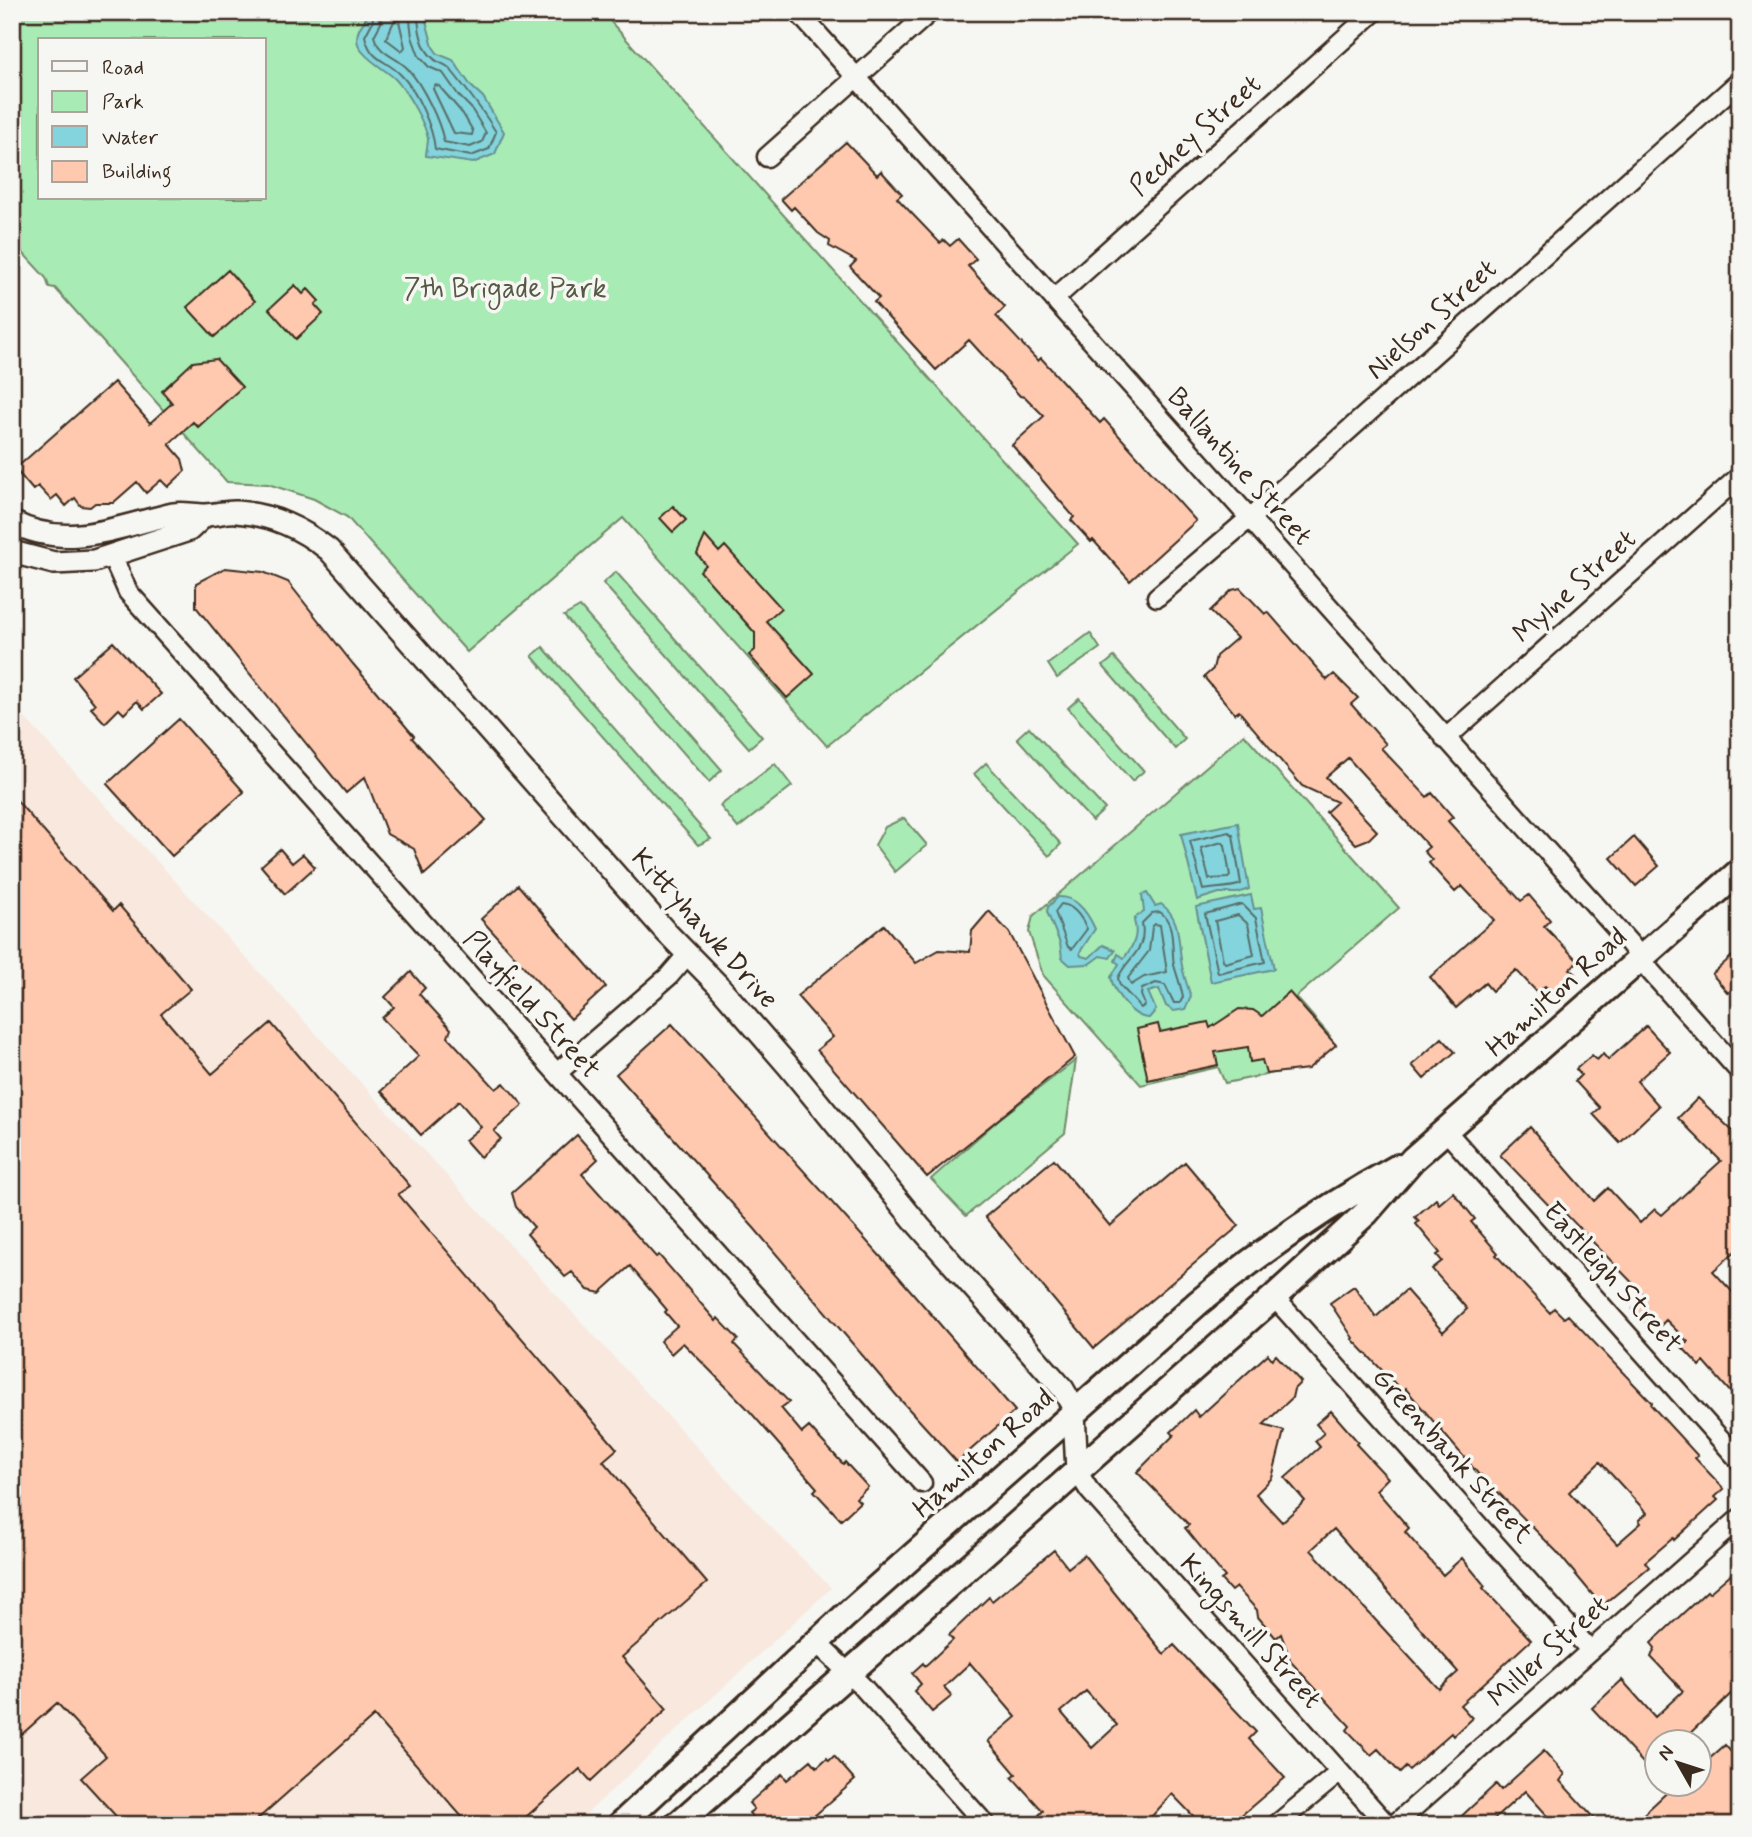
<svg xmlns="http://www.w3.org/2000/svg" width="1752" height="1837" viewBox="0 0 1752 1837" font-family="Mynerve,sans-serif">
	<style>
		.built { fill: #f8e8de }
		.green { fill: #a9ebb4; stroke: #728a69; stroke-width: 2; fill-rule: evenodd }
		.water { fill: #83d4dc; stroke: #669090; stroke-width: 2 }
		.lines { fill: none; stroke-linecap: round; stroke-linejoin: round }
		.shore { stroke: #586e6a; stroke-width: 2 }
		.building { fill: #fec9af; stroke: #3b2a1e; stroke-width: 2; fill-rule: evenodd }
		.minor-casing { stroke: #3b2a1e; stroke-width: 23 }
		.tertiary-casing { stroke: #3b2a1e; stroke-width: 26 }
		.secondary-casing { stroke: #3b2a1e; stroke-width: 30 }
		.minor { stroke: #f6f6f2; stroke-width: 18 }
		.tertiary { stroke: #f6f6f2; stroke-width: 21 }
		.secondary { stroke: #f6f6f2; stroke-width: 24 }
		.labels { text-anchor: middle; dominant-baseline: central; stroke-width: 7; stroke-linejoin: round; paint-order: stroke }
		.street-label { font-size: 28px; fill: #3b2a1e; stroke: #f6f6f2 }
		.park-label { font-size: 28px; fill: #565a44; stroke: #f6f6f2 }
	</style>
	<rect width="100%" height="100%" fill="#f6f6f2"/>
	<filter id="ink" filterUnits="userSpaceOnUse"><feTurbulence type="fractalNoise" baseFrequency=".0143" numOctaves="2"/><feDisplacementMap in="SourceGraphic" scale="14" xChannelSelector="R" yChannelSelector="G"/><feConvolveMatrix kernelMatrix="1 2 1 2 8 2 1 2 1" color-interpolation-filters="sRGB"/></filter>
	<g filter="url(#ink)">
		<path class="built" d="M 12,704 L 573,1313 L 765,1521 L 831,1588 L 574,1825 L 12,1825 Z"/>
		<path class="green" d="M 12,12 L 602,12 L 1078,544 L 827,746 L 623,518 L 467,652 L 347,517 L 314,499 L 268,484 L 227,482 L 55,288 L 49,287 L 46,278 L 12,241 ZM 40,40 L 264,40 L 264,198 L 40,198 Z
			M 616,572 L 762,737 L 749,748 L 603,583 Z
			M 580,607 L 722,770 L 709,782 L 564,616 Z
			M 1090,633 L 1100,648 L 1057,678 L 1048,664 Z
			M 543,647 L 711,839 L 698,845 L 532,656 Z
			M 1114,657 L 1185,739 L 1175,749 L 1103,666 Z
			M 1079,698 L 1144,771 L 1132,781 L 1068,708 Z
			M 1029,727 L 1105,809 L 1092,821 L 1017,738 Z
			M 1244,734 L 1399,908 L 1296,997 L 1330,1036 L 1290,1070 L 1225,1083 L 1218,1067 L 1141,1085 L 1043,975 L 1029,932 L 1033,916 Z
			M 986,763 L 1061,844 L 1049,856 L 974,774 Z
			M 775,764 L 792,786 L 738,828 L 720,806 Z
			M 904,818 L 927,845 L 895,872 L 875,845 L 885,827 Z
			M 1076,1060 L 1065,1133 L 966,1216 L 931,1179 L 999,1119 Z"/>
		<path class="water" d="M 365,12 L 424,13 L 433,47 L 438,54 L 453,60 L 471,86 L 483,97 L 504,132 L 495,154 L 473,163 L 426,156 C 426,151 428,144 428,139 C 426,125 407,92 397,81 C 383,64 338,51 366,19 Z
			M 1238,823 L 1249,889 L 1237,893 L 1219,893 L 1197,900 L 1181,834 Z
			M 1147,893 L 1155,906 L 1161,904 C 1180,917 1178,938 1181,959 C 1182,972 1187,984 1191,997 L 1185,1009 L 1174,1011 L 1166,1006 L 1159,989 L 1148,992 L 1156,1010 L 1149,1018 C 1133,1019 1113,992 1111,977 L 1119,964 L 1115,961 L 1118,954 L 1124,958 C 1133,946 1139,936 1134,921 L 1136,917 L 1144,912 L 1142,895 Z
			M 1251,895 L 1254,909 L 1261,908 L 1274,969 L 1211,982 L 1196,907 Z
			M 1058,897 C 1077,896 1088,913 1095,929 L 1080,952 L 1081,956 L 1089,958 L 1103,945 L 1115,950 L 1110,958 L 1100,956 L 1089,964 L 1070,965 L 1062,958 L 1060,943 L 1047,912 L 1048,907 Z"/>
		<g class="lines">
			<path class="shore" d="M 372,12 L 373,21 L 365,36 C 371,62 386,59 401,75 C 417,91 433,128 435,149 L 471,156 L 489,149 L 496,132 C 482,109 467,90 451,70 C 446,63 438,64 433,58 C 421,48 418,27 418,12
				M 381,12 L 381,23 L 374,36 C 379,55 396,56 408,69 C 423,86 440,121 444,142 L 470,147 L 482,142 L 486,133 L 471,108 L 459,96 L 443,73 L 429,67 L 419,56 L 412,37 L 409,12
				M 395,19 L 399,21 L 405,47 L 402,51 L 386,39 Z
				M 435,85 L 439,86 L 463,114 L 473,131 L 472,135 L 454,133 L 433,89 Z
				M 1229,832 L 1233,835 L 1241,884 C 1233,888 1213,888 1203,890 L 1190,841 Z
				M 1222,842 L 1225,845 L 1230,876 L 1228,878 L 1209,879 L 1201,848 Z
				M 1061,904 C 1074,905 1082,918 1087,929 L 1072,949 L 1068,947 L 1055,912 Z
				M 1242,904 L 1256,918 L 1265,962 L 1218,973 L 1205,914 Z
				M 1152,913 L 1160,912 C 1176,923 1171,948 1174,965 C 1177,976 1181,986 1183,997 L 1180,1003 L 1174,1003 L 1165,985 L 1156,983 L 1142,989 L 1141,995 L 1145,1005 L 1141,1008 L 1120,985 L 1118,978 C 1128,956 1147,952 1142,923 Z
				M 1238,915 L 1248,924 L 1254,955 L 1225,963 L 1223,960 L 1215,921 Z
				M 1155,924 L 1160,925 L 1167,972 L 1144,977 L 1131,985 L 1128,978 L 1149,951 L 1152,927 Z"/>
		</g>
		<path class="building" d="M 846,142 L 877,175 L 881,171 L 902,194 L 897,198 L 940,243 L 944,240 L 950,246 L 958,239 L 976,259 L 968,266 L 1005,307 L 996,316 L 1038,361 L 1041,358 L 1100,423 L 1104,419 L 1196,521 L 1130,581 L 1093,540 L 1091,542 L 1071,520 L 1074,517 L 1012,445 L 1044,416 L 1025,397 L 1020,396 L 969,340 L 936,370 L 874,302 L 879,298 L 850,267 L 856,261 L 829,246 L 830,241 L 818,233 L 794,207 L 791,210 L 781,199 Z
			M 228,270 L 255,301 L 214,337 L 187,307 Z
			M 295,285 L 303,294 L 308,289 L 319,301 L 315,305 L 323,314 L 296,339 L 269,309 Z
			M 216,359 L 242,387 L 198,427 L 193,422 L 169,444 L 182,459 L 185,471 L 168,487 L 161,480 L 146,493 L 137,482 L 113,503 L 95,503 L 90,507 L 81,506 L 75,498 L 66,506 L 57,495 L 51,500 L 38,486 L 33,490 L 15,469 L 114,382 L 150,423 L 172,403 L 162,391 L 193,362 Z
			M 673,506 L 686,520 L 673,532 L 660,518 Z
			M 705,536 L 719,552 L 725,546 L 781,608 L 766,621 L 814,674 L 787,698 L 749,655 L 755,650 L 755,633 L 700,571 L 706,565 L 697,554 Z
			M 225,568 L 263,572 L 288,582 L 353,664 L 414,736 L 412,738 L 486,820 L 424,875 L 414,849 L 387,834 L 365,777 L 346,793 L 196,607 L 196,583 Z
			M 1240,588 L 1265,614 L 1268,612 L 1327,680 L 1334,674 L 1358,698 L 1351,704 L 1386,744 L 1381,748 L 1427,797 L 1432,793 L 1453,817 L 1448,821 L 1521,901 L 1529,895 L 1550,920 L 1544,926 L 1578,961 L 1570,969 L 1575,973 L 1553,994 L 1545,986 L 1537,992 L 1516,970 L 1492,991 L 1485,983 L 1456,1008 L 1430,977 L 1494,920 L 1462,886 L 1455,892 L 1429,863 L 1432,860 L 1424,851 L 1429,847 L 1348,758 L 1326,777 L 1377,831 L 1369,839 L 1356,844 L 1326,812 L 1337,802 L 1302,786 L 1239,711 L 1235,714 L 1204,677 L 1213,669 L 1216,656 L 1237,638 L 1210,611 L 1232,590 Z
			M 113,642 L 161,694 L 144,709 L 137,701 L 124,714 L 119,709 L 105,723 L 91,708 L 95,704 L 73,677 Z
			M 179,719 L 244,792 L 172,856 L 107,784 Z
			M 12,795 L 113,911 L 119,905 L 191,989 L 161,1014 L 212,1074 L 271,1023 L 410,1186 L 398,1194 L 617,1449 L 603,1461 L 707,1583 L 622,1657 L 667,1709 L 591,1781 L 580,1769 L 517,1825 L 469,1825 L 374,1716 L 251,1825 L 124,1825 L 81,1778 L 106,1756 L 57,1703 L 21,1735 L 12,1725 Z
			M 1634,837 L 1659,866 L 1636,886 L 1611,858 Z
			M 280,849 L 292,863 L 303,854 L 315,867 L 285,894 L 261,866 Z
			M 518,885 L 606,987 L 571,1019 L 481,919 Z
			M 989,911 L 1009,932 L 1075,1057 L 927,1177 L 817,1050 L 833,1037 L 797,996 L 884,925 L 916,963 L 939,950 L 970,952 L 972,931 Z
			M 1740,949 L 1740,983 L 1728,993 L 1712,974 Z
			M 411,972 L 425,988 L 419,994 L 451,1029 L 448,1037 L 496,1089 L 504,1083 L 523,1105 L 494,1131 L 501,1139 L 480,1157 L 465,1140 L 481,1127 L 459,1101 L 421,1135 L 381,1091 L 419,1056 L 382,1018 L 394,1007 L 385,997 Z
			M 1289,992 L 1336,1045 L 1308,1069 L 1266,1074 L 1262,1060 L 1250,1062 L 1248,1047 L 1215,1052 L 1218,1065 L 1148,1080 L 1137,1029 L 1158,1024 L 1160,1032 L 1208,1022 L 1210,1028 L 1239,1009 L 1253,1010 L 1262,1016 Z
			M 672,1024 L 898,1276 L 1015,1411 L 957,1462 L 897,1396 L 754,1228 L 616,1074 Z
			M 1646,1026 L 1670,1052 L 1637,1081 L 1659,1106 L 1620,1143 L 1593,1114 L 1600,1108 L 1575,1081 L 1581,1075 L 1576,1069 L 1592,1055 L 1597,1060 L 1603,1054 L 1608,1060 Z
			M 1442,1038 L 1455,1052 L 1424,1079 L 1412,1065 Z
			M 1698,1098 L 1740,1138 L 1740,1247 L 1713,1271 L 1740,1300 L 1740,1403 L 1704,1362 L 1700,1366 L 1682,1347 L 1688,1342 L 1666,1320 L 1658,1328 L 1648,1317 L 1644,1321 L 1633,1309 L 1646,1297 L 1564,1212 L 1559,1216 L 1500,1155 L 1530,1127 L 1594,1201 L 1608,1188 L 1640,1223 L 1655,1209 L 1662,1215 L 1721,1161 L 1678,1118 Z
			M 577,1135 L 598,1159 L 582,1174 L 656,1257 L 659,1255 L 716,1321 L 718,1318 L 738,1339 L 734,1344 L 789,1402 L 781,1408 L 802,1433 L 809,1427 L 843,1464 L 845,1462 L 868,1487 L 856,1498 L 860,1502 L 841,1520 L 814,1491 L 817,1488 L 746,1407 L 683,1343 L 671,1354 L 660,1341 L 677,1326 L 665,1312 L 667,1310 L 630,1266 L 600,1293 L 588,1290 L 572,1272 L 565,1277 L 527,1234 L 534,1227 L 516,1207 L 512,1193 Z
			M 1054,1159 L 1110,1226 L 1185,1162 L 1239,1226 L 1094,1348 L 985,1217 Z
			M 1453,1192 L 1475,1219 L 1471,1222 L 1498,1253 L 1496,1255 L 1550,1313 L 1554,1308 L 1564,1318 L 1568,1315 L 1652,1403 L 1651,1405 L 1698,1456 L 1695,1458 L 1724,1489 L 1715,1497 L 1718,1500 L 1674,1540 L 1673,1538 L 1645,1562 L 1649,1567 L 1602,1606 L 1557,1552 L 1481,1475 L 1480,1476 L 1405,1388 L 1402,1391 L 1352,1339 L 1353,1338 L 1330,1303 L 1354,1286 L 1376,1317 L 1406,1290 L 1443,1332 L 1467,1309 L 1432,1269 L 1442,1261 L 1437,1255 L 1440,1253 L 1416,1224 L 1419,1221 L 1415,1217 L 1436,1199 L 1439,1204 ZM 1600,1462 L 1647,1513 L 1639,1520 L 1641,1523 L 1617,1544 L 1569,1492 Z
			M 1268,1354 L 1272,1359 L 1276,1355 L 1301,1382 L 1294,1389 L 1292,1398 L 1263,1425 L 1284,1431 L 1272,1478 L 1256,1494 L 1282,1522 L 1305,1501 L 1285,1478 L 1320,1447 L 1315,1441 L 1324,1433 L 1316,1424 L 1331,1411 L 1358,1442 L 1356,1444 L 1388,1478 L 1376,1490 L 1409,1528 L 1405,1532 L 1443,1575 L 1462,1558 L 1485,1586 L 1483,1588 L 1531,1640 L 1460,1705 L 1472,1718 L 1453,1736 L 1451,1733 L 1409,1770 L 1406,1767 L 1400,1773 L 1378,1749 L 1371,1755 L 1347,1730 L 1350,1726 L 1291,1662 L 1281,1634 L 1276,1638 L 1258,1617 L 1257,1610 L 1236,1587 L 1231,1591 L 1221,1580 L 1225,1577 L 1185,1528 L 1189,1525 L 1137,1472 L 1174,1435 L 1171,1432 L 1194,1410 L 1199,1417 ZM 1334,1529 L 1458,1672 L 1439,1689 L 1311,1550 Z
			M 1054,1550 L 1068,1568 L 1084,1555 L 1164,1654 L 1174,1645 L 1256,1732 L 1249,1739 L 1285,1778 L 1230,1825 L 1202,1825 L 1172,1794 L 1144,1825 L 1048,1825 L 1039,1815 L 1043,1811 L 1012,1777 L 1016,1774 L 988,1741 L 1016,1717 L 970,1663 L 944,1687 L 952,1696 L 932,1712 L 914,1691 L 921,1684 L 912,1673 L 923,1663 L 925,1666 L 953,1640 L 949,1635 L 989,1597 L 992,1601 ZM 1086,1691 L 1117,1725 L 1092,1748 L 1061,1712 Z
			M 1740,1566 L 1740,1685 L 1681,1742 L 1657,1742 L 1657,1778 L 1592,1708 L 1622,1680 L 1655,1717 L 1683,1691 L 1651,1657 L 1655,1648 L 1651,1643 L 1707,1591 L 1709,1593 Z
			M 1725,1745 L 1740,1762 L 1740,1825 L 1632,1825 L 1676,1784 L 1699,1784 L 1699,1768 Z
			M 1544,1751 L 1565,1774 L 1560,1781 L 1600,1825 L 1556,1825 L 1525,1791 L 1488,1825 L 1452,1825 L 1496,1784 L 1501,1790 Z
			M 834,1756 L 855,1780 L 804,1825 L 759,1825 L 749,1813 L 754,1809 L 749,1803 L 782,1774 L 787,1780 L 811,1760 L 817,1767 L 827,1758 L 829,1761 Z"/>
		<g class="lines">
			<defs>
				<path id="minor" d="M 798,12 L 1630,944 L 1651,972 L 1740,1072
					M 767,157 L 930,12
					M 1054,299 L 1374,12
					M 112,556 L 128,592 L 922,1483
					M 1157,597 L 1258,511 L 1740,81
					M 1445,739 L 1740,476
					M 557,1073 L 669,976 L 688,954
					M 1446,1131 L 1740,1461
					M 1274,1297 L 1590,1650
					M 1077,1471 L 1089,1490 L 1387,1825
					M 817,1643 L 861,1685 L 986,1825
					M 1276,1825 L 1340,1772
					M 1394,1825 L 1740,1518"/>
				<path id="tertiary" d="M 12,522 C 67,551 118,526 173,514 C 183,512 194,515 205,515 C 216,515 226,511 237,512 C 273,515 301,528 329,550 L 666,932 L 718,985 L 790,1068 L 919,1226 L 1063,1389 L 1072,1405 L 1074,1413 L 1077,1471
					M 12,552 L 54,563 L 94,561 L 189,530 L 205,515"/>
				<path id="secondary" d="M 620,1825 L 845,1616 L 1199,1302 C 1261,1251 1328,1205 1398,1167
					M 677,1825 L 1274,1297 L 1366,1213 L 1413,1159 L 1740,871"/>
			</defs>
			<use href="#minor" class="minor-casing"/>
			<use href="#tertiary" class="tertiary-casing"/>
			<use href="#secondary" class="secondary-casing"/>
			<use href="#minor" class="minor"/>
			<use href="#tertiary" class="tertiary"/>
			<use href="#secondary" class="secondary"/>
		</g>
	</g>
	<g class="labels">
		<g class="street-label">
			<text transform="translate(1196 136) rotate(-42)">Pechey Street</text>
			<text transform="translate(1432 320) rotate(-42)">Nielson Street</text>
			<text transform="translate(1239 467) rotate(48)">Ballantine Street</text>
			<text transform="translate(1575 587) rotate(-42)">Mylne Street</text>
			<text transform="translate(704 929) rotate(48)">Kittyhawk Drive</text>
			<text transform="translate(1557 993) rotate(-42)">Hamilton Road</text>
			<text transform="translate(531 1005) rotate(48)">Playfield Street</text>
			<text transform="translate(1612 1278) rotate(48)">Eastleigh Street</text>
			<text transform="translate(984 1454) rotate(-42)">Hamilton Road</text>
			<text transform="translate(1452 1456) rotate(48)">Greenbank Street</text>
			<text transform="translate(1250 1632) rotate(48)">Kingsmill Street</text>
			<text transform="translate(1549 1652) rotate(-42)">Miller Street</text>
		</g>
		<g class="park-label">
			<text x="505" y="289">7th Brigade Park</text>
		</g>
	</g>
	<rect width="1752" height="1837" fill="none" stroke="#f6f6f2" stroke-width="42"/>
	<rect x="21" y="21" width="1710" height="1795" fill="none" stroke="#3b2a1e" stroke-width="2.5" filter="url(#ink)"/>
	<rect x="38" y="38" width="228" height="161" fill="#f6f6f2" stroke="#aba49d" stroke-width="2"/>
	<rect x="52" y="61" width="35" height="10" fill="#f6f6f2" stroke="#aba49d" stroke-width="2"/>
	<text x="102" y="74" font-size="21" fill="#3b2a1e">Road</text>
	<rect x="52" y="91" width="35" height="21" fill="#a9ebb4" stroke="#aba49d" stroke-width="2"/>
	<text x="102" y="108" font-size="21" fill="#3b2a1e">Park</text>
	<rect x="52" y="126" width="35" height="21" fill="#83d4dc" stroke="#aba49d" stroke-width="2"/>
	<text x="102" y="144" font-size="21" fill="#3b2a1e">Water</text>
	<rect x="52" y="161" width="35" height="21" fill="#fec9af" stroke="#aba49d" stroke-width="2"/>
	<text x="102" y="178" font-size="21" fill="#3b2a1e">Building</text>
	<g transform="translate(1678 1763) rotate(309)"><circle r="33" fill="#f6f6f2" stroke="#aba49d" stroke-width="2"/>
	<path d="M0-5L12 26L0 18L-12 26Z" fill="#3b2a1e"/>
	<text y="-10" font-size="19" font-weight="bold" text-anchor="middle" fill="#3b2a1e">N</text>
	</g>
</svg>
